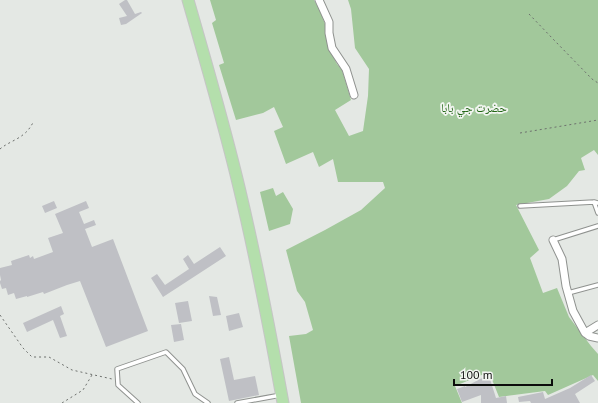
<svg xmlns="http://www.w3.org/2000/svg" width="598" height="403" viewBox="0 0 598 403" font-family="'PT Sans','Noto Naskh Arabic',sans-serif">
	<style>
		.green { fill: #a2c89b }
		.building { fill: #bfc0c5 }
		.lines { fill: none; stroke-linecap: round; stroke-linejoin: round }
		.lane-casing { stroke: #8f928f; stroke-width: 5.5 }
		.street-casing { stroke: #8f928f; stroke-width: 9 }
		.primary-casing { stroke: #c5c5c5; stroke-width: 13 }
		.path { stroke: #6d706d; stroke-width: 1; stroke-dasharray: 2 3; stroke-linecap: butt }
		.lane { stroke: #fff; stroke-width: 3.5 }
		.street { stroke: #fff; stroke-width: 7 }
		.primary { stroke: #b4dfac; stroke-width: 11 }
		.labels { text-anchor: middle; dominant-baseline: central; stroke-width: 3.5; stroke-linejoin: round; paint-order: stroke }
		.park-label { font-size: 12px; fill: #226615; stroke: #f2f5f1 }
	</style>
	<rect width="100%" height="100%" fill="#e4e8e4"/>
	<path class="green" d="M 210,0 L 314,0 L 321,13 L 325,24 L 329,48 L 337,64 L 342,70 L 351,100 L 335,110 L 349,136 L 363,131 L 368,96 L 369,69 L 355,48 L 351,9 L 348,0 L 598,0 L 598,155 L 594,150 L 581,158 L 585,170 L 579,171 L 567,186 L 549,199 L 516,205 L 539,250 L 530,258 L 543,293 L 557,288 L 569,317 L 591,346 L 598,354 L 598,381 L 593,375 L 548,395 L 545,391 L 499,397 L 489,372 L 455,386 L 462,403 L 301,403 L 289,336 L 306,334 L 313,330 L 305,302 L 297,291 L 286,250 L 325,230 L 361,210 L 385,188 L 383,182 L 338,182 L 333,159 L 319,167 L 313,152 L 286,164 L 274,131 L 283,127 L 274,107 L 263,113 L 236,120 L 219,65 L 224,63 L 212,23 L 216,20 Z
		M 273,188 L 276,196 L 283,192 L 293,209 L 290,224 L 269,231 L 260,192 Z"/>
	<path class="building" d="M 125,0 L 127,0 L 135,14 L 141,12 L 142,13 L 126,24 L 121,25 L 119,18 L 127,16 L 119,4 Z
		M 54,201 L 57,208 L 45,213 L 42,206 Z
		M 86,201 L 89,208 L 79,212 L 84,224 L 94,220 L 96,225 L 85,229 L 92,247 L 113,239 L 148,331 L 106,347 L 80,281 L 67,285 L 44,294 L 43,292 L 27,297 L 27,296 L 16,299 L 14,293 L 8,295 L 6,288 L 2,289 L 0,283 L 0,281 L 1,280 L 0,275 L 0,268 L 12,265 L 11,261 L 29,255 L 30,258 L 33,256 L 34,259 L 53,252 L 48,238 L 63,233 L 55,214 Z
		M 220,247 L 226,256 L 163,297 L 151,278 L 157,274 L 165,285 L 189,269 L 183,259 L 188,255 L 194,264 Z
		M 209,296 L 217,297 L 221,315 L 213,316 Z
		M 188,301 L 192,321 L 179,323 L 175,303 Z
		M 61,306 L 64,314 L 60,316 L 67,336 L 60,338 L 53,320 L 27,332 L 23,323 Z
		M 239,313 L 243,327 L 229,331 L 226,316 Z
		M 181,324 L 184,340 L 174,342 L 171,325 Z
		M 229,357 L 234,380 L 255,376 L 259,395 L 229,401 L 220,359 Z
		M 591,375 L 595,381 L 575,394 L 580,403 L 531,403 L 530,401 L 519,402 L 518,397 L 543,392 L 545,399 L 570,388 Z
		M 489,376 L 496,398 L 506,396 L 507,403 L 481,403 L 481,395 L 462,402 L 457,389 L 465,386 L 465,387 L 480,379 Z"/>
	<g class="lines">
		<defs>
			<path id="lane" d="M 594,202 L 598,213
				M 520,206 L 594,202 L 598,203
				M 553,240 L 598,226
				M 568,293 L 598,285
				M 138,403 L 118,385 L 117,369 L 166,352 L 183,369 L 195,394 L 208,403
				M 237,403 L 281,395"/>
			<path id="street" d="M 319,0 L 329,22 L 329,33 L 332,48 L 346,69 L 354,95
				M 553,240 L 562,259 L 566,286 L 573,311 L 585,333 L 589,336 L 598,338
				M 585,333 L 598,325"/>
			<path id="primary" d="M 188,0 C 206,62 224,124 239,187 C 256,258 270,331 283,403"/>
		</defs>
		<use href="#lane" class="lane-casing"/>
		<use href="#street" class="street-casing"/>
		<use href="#primary" class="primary-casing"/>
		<path class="path" d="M 529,14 L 554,40 L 592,79 L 598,83
			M 520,133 L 598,120
			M 0,149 C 7,143 17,140 24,134 C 29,130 31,126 34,121
			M 0,315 L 23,348 L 32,357 L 49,357 L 72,370 L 112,379
			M 62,403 L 83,390 L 92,375"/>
		<use href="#lane" class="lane"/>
		<use href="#street" class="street"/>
		<use href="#primary" class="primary"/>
	</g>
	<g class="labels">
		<g class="park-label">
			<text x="474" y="107">حضرت جي بابا</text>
		</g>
	</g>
	<path d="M454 379v6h98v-6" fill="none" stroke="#0c0d0c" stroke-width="2"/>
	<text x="460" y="379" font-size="12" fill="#0c0d0c" stroke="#f2f5f1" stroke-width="3" paint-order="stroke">100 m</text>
</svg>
